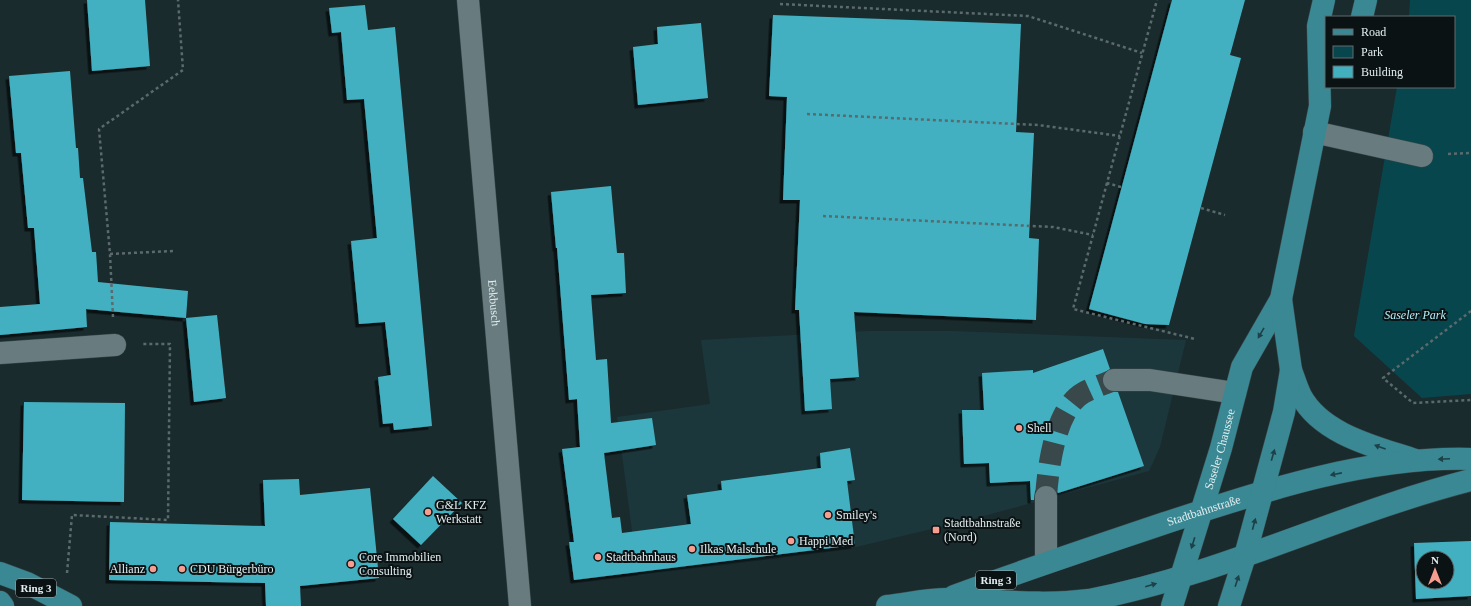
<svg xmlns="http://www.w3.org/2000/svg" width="1471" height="606" viewBox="0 0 1471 606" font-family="Georgia,serif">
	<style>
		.built { fill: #1c373b }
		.green { fill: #08464e }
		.building { fill: #43b0c0; fill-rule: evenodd; filter: url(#shadow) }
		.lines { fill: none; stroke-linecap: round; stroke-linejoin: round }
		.minor-tunnel { stroke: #38484b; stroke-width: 22; stroke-dasharray: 22 11; stroke-linecap: butt }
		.minor-casing { stroke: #3a484a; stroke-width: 23 }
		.major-casing { stroke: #3a484a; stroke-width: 23 }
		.path { stroke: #5b6a6c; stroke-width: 2.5; stroke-dasharray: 3 3; stroke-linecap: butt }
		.minor { stroke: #687c7f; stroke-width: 22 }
		.major { stroke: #398893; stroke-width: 22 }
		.oneway { fill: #1d4147 }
		.poi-dot { fill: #f59d8f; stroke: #0b1214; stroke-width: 1.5 }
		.labels { text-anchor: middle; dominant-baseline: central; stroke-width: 4; stroke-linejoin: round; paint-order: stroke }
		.shield { fill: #0b1214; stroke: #a2acae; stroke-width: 1 }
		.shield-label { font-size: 11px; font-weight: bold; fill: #e3eef0 }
		.street-label { font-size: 12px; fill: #e3eef0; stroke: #0b1214 }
		.park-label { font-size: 12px; font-style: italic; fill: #b3effa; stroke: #0b1214 }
		.poi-label { font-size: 12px; fill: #e3eef0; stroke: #0b1214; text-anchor: start }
	</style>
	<defs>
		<filter id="shadow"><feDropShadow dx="-3.5" dy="3.5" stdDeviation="0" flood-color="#0009"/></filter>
	</defs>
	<rect width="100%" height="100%" fill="#1a2b2e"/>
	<path class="built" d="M 868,331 L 952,331 L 1186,340 L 1160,447 L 1149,471 L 969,520 L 856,547 L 638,576 L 617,417 L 710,404 L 701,340 Z"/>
	<path class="green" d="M 1410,0 L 1471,0 L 1471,394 L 1422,398 L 1354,336 L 1397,87 L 1454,87 L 1454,17 L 1409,17 Z"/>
	<path class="building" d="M 87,0 L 145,0 L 150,66 L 92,71 Z
		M 1172,0 L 1245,0 L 1230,55 L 1241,58 L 1169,325 L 1145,324 L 1089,309 Z
		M 365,5 L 368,30 L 395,27 L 432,426 L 394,430 L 393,423 L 383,424 L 378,377 L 391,375 L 385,322 L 359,324 L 351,241 L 377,238 L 364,99 L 347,100 L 341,32 L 332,33 L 329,8 Z
		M 773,15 L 1021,24 L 1016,132 L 1034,133 L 1029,238 L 1039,239 L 1036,320 L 854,312 L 859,377 L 830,379 L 832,409 L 805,411 L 799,310 L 795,310 L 800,200 L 783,200 L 787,97 L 769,96 Z
		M 701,23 L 708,98 L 638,105 L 633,47 L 658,44 L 657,27 Z
		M 70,71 L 76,148 L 78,148 L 80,178 L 83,178 L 92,252 L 96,252 L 98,282 L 188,291 L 186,318 L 86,309 L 87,327 L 0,335 L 0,307 L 40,304 L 34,228 L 28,228 L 21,153 L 16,153 L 9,76 Z
		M 611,186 L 617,253 L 624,253 L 626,293 L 591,295 L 596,360 L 607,359 L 611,423 L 652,418 L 656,445 L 604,453 L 612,518 L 620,517 L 622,533 L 691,524 L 687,495 L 722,490 L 721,481 L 821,468 L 820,453 L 850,448 L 855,480 L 847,481 L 855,545 L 574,580 L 569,542 L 574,542 L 562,449 L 580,447 L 577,399 L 569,400 L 557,248 L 556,248 L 551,192 Z
		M 217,315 L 226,398 L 194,402 L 186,318 Z
		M 1103,349 L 1110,369 L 1103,374 L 1102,380 L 1103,386 L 1108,391 L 1118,392 L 1144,466 L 1058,493 L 1052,486 L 1046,485 L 1040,486 L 1035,491 L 1034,500 L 1031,500 L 1030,481 L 990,483 L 989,463 L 964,464 L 962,410 L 984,410 L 982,373 L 1033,370 L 1033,373 Z
		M 24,402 L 125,403 L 124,502 L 22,500 Z
		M 433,476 L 462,503 L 421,545 L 393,519 Z
		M 299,479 L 300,495 L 370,488 L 379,578 L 300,586 L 301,606 L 266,606 L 265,583 L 109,580 L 110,522 L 265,526 L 263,480 Z
		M 1471,541 L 1471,596 L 1416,599 L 1414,543 ZM 1423,558 L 1447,558 L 1447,582 L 1423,582 Z"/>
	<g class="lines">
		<path class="minor-tunnel" d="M 1046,497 C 1048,468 1055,409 1083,393 C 1092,388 1104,384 1114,380"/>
		<defs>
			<g id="minor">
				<path id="s1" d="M 468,0 L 520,606"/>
				<path d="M 1314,132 L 1422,156"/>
				<path d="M 0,353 L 115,345"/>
				<path d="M 1114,380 L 1150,380 L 1235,393"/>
				<path d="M 1046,497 L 1046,562"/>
			</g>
			<g id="major">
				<path d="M 1362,17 L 1366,0"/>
				<path d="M 1291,370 C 1294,378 1297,388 1301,396 C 1322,435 1377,447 1415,460"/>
				<path d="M 0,573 L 27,583 L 71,606"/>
				<path id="s2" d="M 954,596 C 1024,570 1094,547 1165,523 C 1263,491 1367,456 1471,459"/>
				<path d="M 0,602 L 3,606"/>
				<path d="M 887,606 C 906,604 927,599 947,599 C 994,600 1042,606 1089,600 C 1221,575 1342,513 1471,480"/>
				<path id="s3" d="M 1172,606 L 1221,448 L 1242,367 L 1281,299 L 1320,106 L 1318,26 L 1324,0"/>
				<path d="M 1229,606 L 1245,556 L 1284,412 L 1291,370 L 1281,299"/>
			</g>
		</defs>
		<use href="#minor" class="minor-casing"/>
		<use href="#major" class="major-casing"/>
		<path class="path" d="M 780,4 L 1028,16 L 1142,53
			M 807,114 L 1038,125 L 1120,136
			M 1448,154 L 1471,153
			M 1107,183 L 1073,309 L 1195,339
			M 1121,187 L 1107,183 L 1157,0
			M 1201,208 L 1225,215
			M 823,216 L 1053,227 L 1093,235
			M 110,254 L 173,251
			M 1471,311 L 1383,378 L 1413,403 L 1471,400
			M 113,317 L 110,254 L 99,129 L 183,70 L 178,0
			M 67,573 L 72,515 L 168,520 L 170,344 L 142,344"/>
		<use href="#minor" class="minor"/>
		<use href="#major" class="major"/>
	</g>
	<defs><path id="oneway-solid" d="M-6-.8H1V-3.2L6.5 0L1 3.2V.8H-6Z"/></defs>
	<g class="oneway">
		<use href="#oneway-solid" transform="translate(1261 333) rotate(120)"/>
		<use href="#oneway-solid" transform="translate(1380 447) rotate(-160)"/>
		<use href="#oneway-solid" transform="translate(1273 455) rotate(-74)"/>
		<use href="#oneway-solid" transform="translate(1444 459) rotate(178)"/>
		<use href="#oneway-solid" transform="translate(1336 474) rotate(169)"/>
		<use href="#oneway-solid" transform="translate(1254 524) rotate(-75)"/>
		<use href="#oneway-solid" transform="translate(1193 543) rotate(107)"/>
		<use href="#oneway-solid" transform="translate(1237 581) rotate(-72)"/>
		<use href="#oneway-solid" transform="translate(1151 585) rotate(-16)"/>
	</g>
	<g class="poi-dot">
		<circle cx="1019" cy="428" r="4"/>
		<circle cx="428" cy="512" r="4"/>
		<circle cx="828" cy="515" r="4"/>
		<rect x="932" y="526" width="8" height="8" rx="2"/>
		<circle cx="791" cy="541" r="4"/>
		<circle cx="692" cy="549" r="4"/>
		<circle cx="598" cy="557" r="4"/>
		<circle cx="351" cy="564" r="4"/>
		<circle cx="153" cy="569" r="4"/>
		<circle cx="182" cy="569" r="4"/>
	</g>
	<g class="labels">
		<g class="shield">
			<rect x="976" y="571" width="40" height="18" rx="3"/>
			<rect x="16" y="579" width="40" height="18" rx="3"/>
		</g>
		<g class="shield-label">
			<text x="996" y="580">Ring 3</text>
			<text x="36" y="588">Ring 3</text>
		</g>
		<g class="street-label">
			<text stroke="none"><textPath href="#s1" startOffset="304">Eekbusch</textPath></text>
			<text stroke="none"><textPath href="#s3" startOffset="164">Saseler Chaussee</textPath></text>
			<text stroke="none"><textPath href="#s2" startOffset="264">Stadtbahnstraße</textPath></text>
		</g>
		<g class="park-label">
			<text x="1415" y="315">Saseler Park</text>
		</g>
		<g class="poi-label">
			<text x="1027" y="428">Shell</text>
			<text x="436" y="505">G&amp;L KFZ<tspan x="436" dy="14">Werkstatt</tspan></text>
			<text x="836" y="515">Smiley's</text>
			<text x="944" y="523">Stadtbahnstraße<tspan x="944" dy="14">(Nord)</tspan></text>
			<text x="799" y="541">Happi Med</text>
			<text x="700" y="549">Ilkas Malschule</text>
			<text x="359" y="557">Core Immobilien<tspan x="359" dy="14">Consulting</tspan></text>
			<text x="606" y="557">Stadtbahnhaus</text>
			<text x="145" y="569" text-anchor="end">Allianz</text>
			<text x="190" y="569">CDU Bürgerbüro</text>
		</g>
	</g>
	<rect x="1325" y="16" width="130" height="72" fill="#0b1214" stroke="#616a6c"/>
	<rect x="1333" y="29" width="20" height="6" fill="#398893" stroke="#616a6c"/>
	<text x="1361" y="36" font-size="12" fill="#e3eef0">Road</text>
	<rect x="1333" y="46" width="20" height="12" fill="#08464e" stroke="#616a6c"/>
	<text x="1361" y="56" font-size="12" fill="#e3eef0">Park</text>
	<rect x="1333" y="66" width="20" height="12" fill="#43b0c0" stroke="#616a6c"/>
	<text x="1361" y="76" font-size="12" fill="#e3eef0">Building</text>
	<g transform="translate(1435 570)"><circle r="19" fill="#0b1214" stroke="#616a6c"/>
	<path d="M0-3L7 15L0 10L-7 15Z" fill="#f59d8f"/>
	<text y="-6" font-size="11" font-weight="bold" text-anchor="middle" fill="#e3eef0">N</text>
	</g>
</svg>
